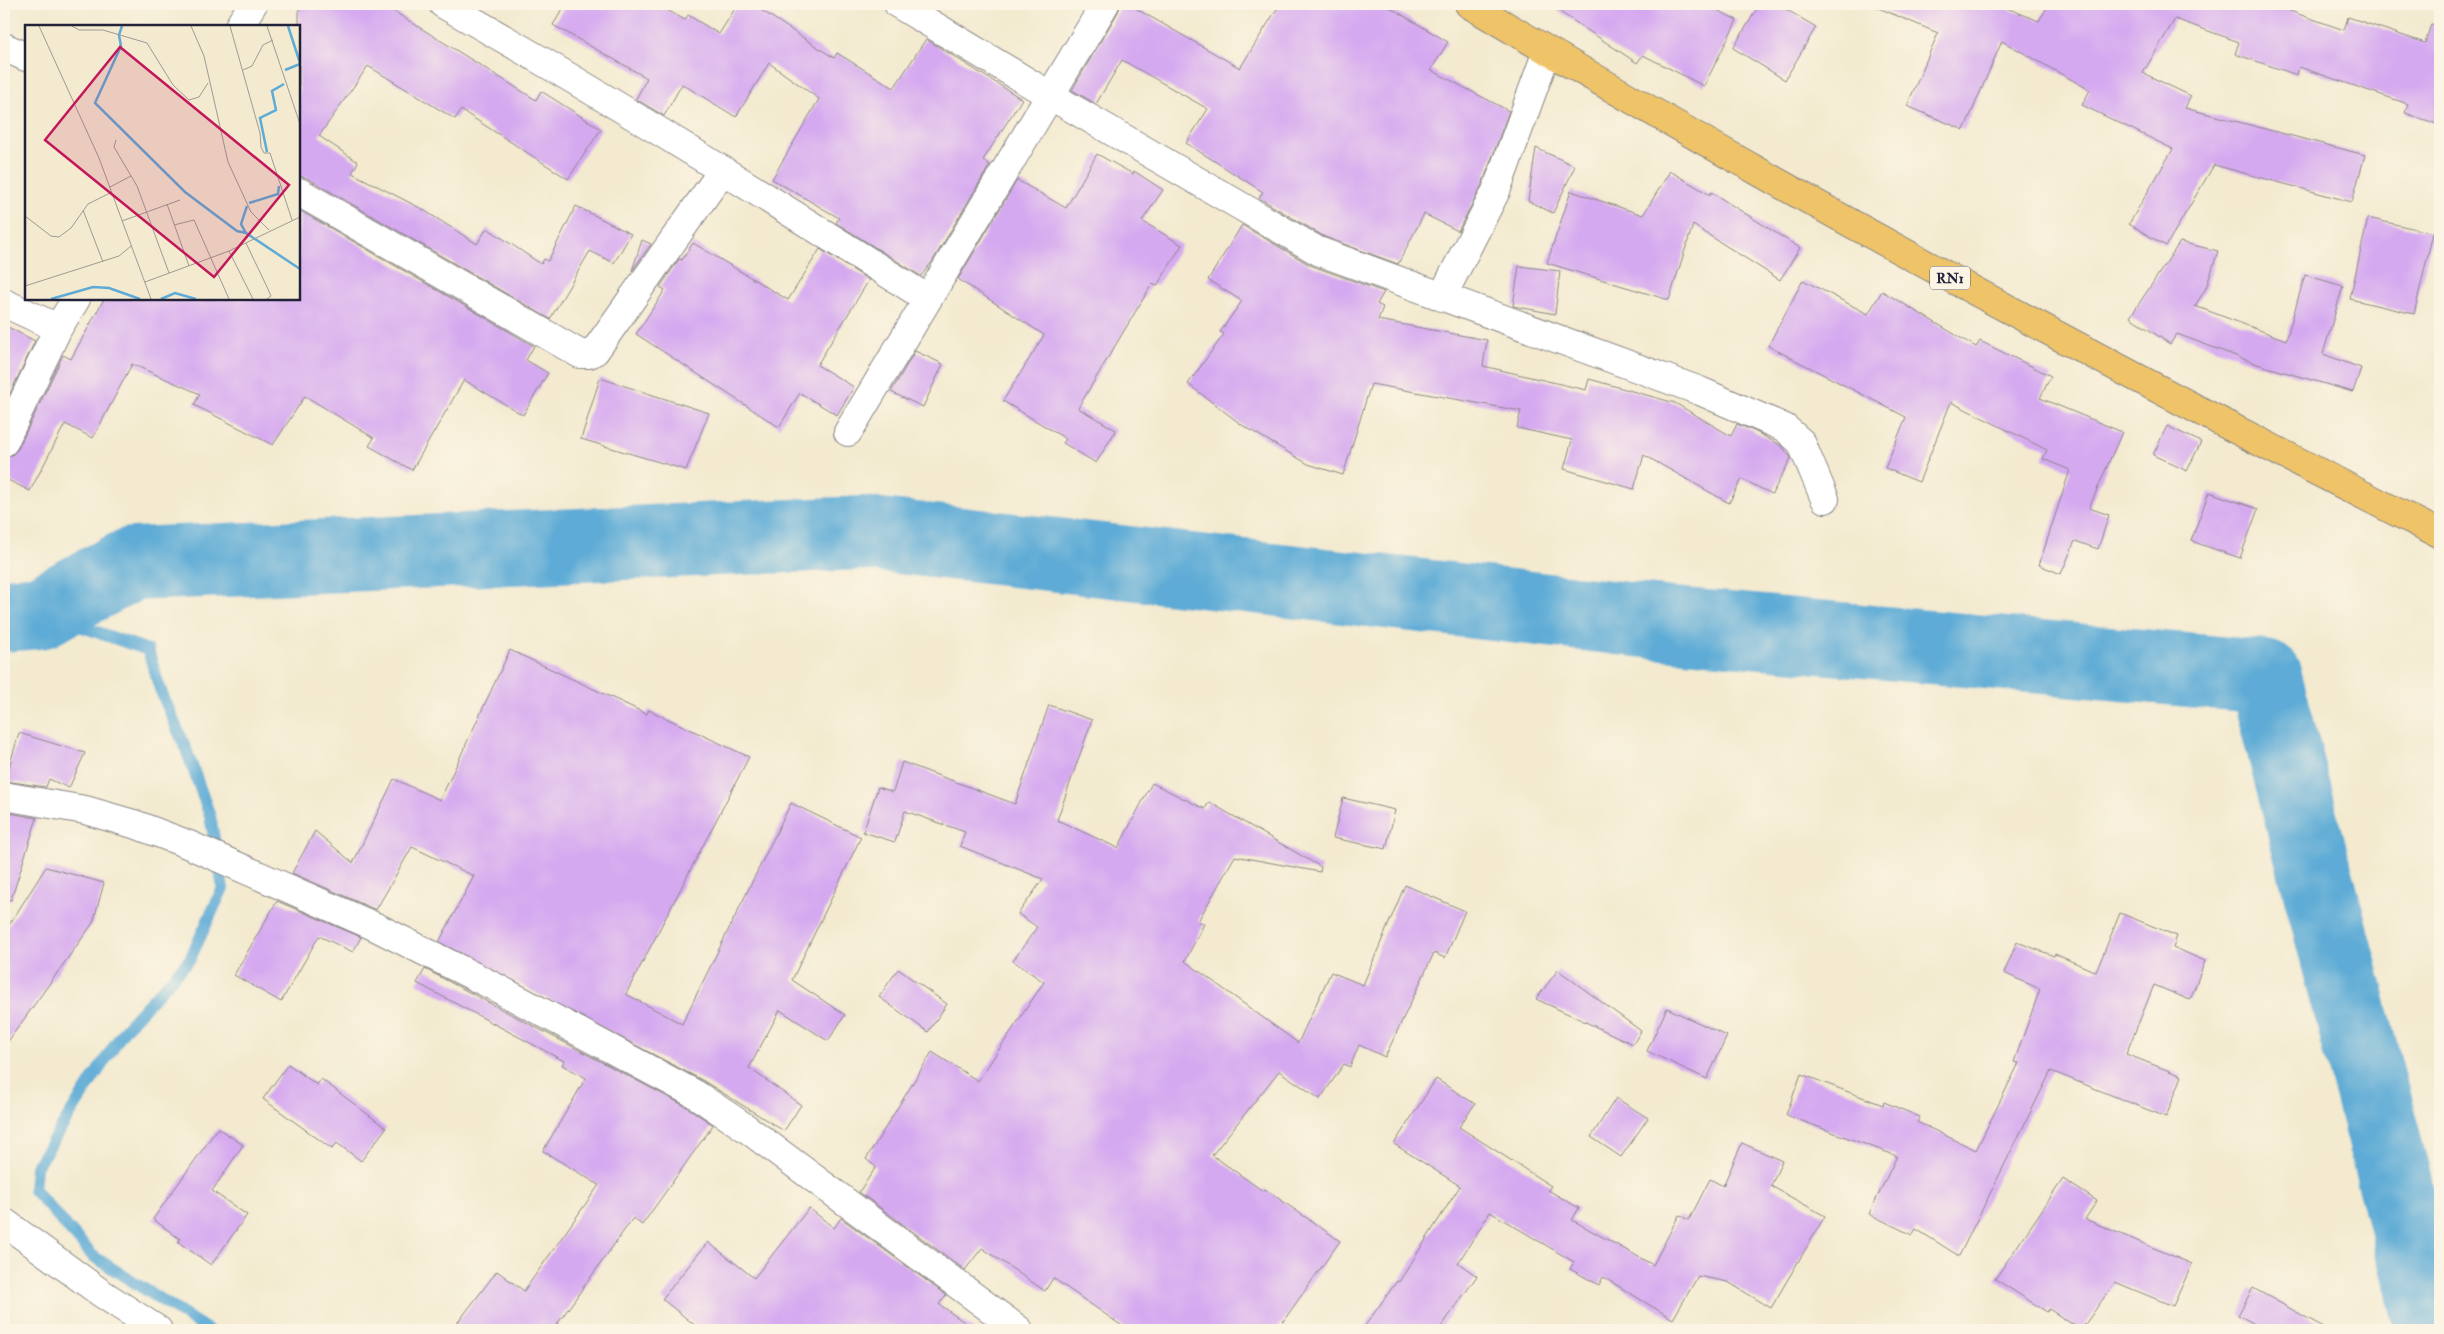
<svg xmlns="http://www.w3.org/2000/svg" width="2444" height="1334" viewBox="0 0 2444 1334" font-family="'IM FELL Double Pica',serif">
	<style>
		.lines { fill: none; stroke-linecap: round; stroke-linejoin: round }
		.stream { stroke: #5dabd6; stroke-width: 12 }
		.river { stroke: #5dabd6; stroke-width: 74 }
		.building { fill: #d5a9f0 }
		.minor-casing { stroke: #8a8685; stroke-width: 30 }
		.highway-casing { stroke: #8a8685; stroke-width: 30 }
		.minor { stroke: #fff; stroke-width: 28 }
		.highway { stroke: #efc469; stroke-width: 28 }
		.labels { text-anchor: middle; dominant-baseline: central; stroke-width: 4; stroke-linejoin: round; paint-order: stroke }
		.shield { fill: #fcf5e5; stroke: #63616e; stroke-width: 1 }
		.shield-label { font-size: 14px; font-weight: bold; fill: #22223b }
		.inset-river { fill: none; stroke: #5dabd6; stroke-width: 2.5 }
		.inset-road { fill: none; stroke: #9f9a94; stroke-width: 1 }
		.view { fill: #c2185b; fill-opacity: 0.15; stroke: #c2185b; stroke-width: 2.5 }
		.inset-edge { fill: none; stroke: #22223b; stroke-width: 2.5 }
	</style>
	<rect width="100%" height="100%" fill="#fcf5e5"/>
	<filter id="ink" filterUnits="userSpaceOnUse"><feTurbulence type="fractalNoise" baseFrequency=".02" numOctaves="2"/><feDisplacementMap in="SourceGraphic" scale="10" xChannelSelector="R" yChannelSelector="G"/><feConvolveMatrix kernelMatrix="1 2 1 2 8 2 1 2 1" color-interpolation-filters="sRGB"/></filter>
	<filter id="wash" filterUnits="userSpaceOnUse"><feTurbulence type="fractalNoise" baseFrequency=".0096" numOctaves="4" result="noise"/><feDisplacementMap in="SourceGraphic" scale="20" xChannelSelector="R" yChannelSelector="G"/><feGaussianBlur stdDeviation="1.12" result="paint"/><feColorMatrix in="noise" values="0 0 0 0 0 0 0 0 0 0 0 0 0 0 0 0 0 1.4 0 .05"/><feComposite in="paint" operator="in"/></filter>
	<g filter="url(#wash)">
		<rect width="100%" height="100%" fill="#f3eacf"/>
		<g class="lines">
			<path class="stream" d="M 40,612 L 148,650 L 160,689 L 186,749 L 210,816 L 223,888 L 190,959 L 125,1029 L 36,1167 L 34,1190 L 93,1256 L 208,1330"/>
			<path class="river" d="M 4,615 L 40,612 L 132,564 L 862,533 L 1663,623 L 2265,677 L 2433,1330"/>
		</g>
		<g id="blocks">
			<path class="building" d="M 299,4 L 382,4 L 536,100 L 541,91 L 601,129 L 568,179 L 461,110 L 455,119 L 368,66 L 319,136 L 358,162 L 352,173 L 422,209 L 477,244 L 487,228 L 541,264 L 544,259 L 548,261 L 576,206 L 631,234 L 614,263 L 590,251 L 550,319 L 307,178 L 299,176 Z
				M 566,4 L 656,4 L 685,20 L 688,15 L 719,34 L 738,4 L 752,4 L 834,58 L 837,53 L 894,88 L 926,39 L 1022,99 L 983,160 L 990,165 L 932,262 L 921,276 L 836,223 L 839,218 L 772,179 L 819,99 L 769,63 L 736,117 L 682,84 L 664,116 L 636,99 L 647,78 L 553,25 Z
				M 1121,4 L 1128,4 L 1240,68 L 1280,4 L 1384,4 L 1448,42 L 1431,70 L 1509,111 L 1482,185 L 1458,231 L 1424,214 L 1398,264 L 1325,237 L 1259,198 L 1263,192 L 1186,143 L 1208,109 L 1122,60 L 1096,104 L 1072,90 L 1118,12 Z
				M 1548,4 L 1705,4 L 1737,20 L 1704,86 L 1643,55 L 1637,63 Z
				M 1760,4 L 1777,4 L 1816,27 L 1785,80 L 1733,48 Z
				M 1869,4 L 1997,4 L 2039,21 L 2049,4 L 2270,4 L 2344,30 L 2348,17 L 2425,43 L 2431,24 L 2440,25 L 2440,125 L 2405,113 L 2408,104 L 2299,67 L 2297,75 L 2235,54 L 2239,42 L 2175,19 L 2143,73 L 2191,96 L 2185,108 L 2365,155 L 2352,202 L 2214,165 L 2166,246 L 2129,224 L 2173,149 L 2082,105 L 2090,90 L 2002,41 L 1964,130 L 1907,106 L 1938,33 Z
				M 1536,148 L 1575,166 L 1553,213 L 1528,201 Z
				M 1097,154 L 1133,174 L 1134,171 L 1163,190 L 1142,221 L 1182,245 L 1157,286 L 1152,284 L 1078,408 L 1116,430 L 1096,463 L 1063,443 L 1066,439 L 1003,401 L 1044,335 L 958,279 L 1017,180 L 1066,208 Z
				M 1670,171 L 1710,195 L 1711,192 L 1800,248 L 1780,280 L 1693,225 L 1669,300 L 1547,263 L 1571,191 L 1643,215 Z
				M 299,210 L 534,346 L 526,360 L 548,373 L 523,415 L 464,380 L 412,470 L 369,446 L 374,438 L 305,396 L 273,445 L 194,405 L 200,394 L 132,364 L 93,438 L 65,424 L 30,491 L 4,478 L 4,457 L 12,455 L 18,449 L 63,355 L 71,359 L 104,299 L 299,299 Z
				M 2368,218 L 2433,233 L 2414,314 L 2350,299 Z
				M 1242,225 L 1310,265 L 1384,292 L 1377,304 L 1383,307 L 1378,320 L 1487,340 L 1483,366 L 1586,390 L 1589,379 L 1675,403 L 1731,436 L 1737,424 L 1754,431 L 1782,446 L 1791,458 L 1772,494 L 1742,479 L 1729,503 L 1644,455 L 1634,489 L 1564,469 L 1572,440 L 1517,428 L 1521,411 L 1371,384 L 1343,475 L 1308,464 L 1242,425 L 1188,384 L 1224,334 L 1220,332 L 1242,301 L 1208,280 Z
				M 642,240 L 651,244 L 632,271 Z
				M 2180,242 L 2218,251 L 2206,288 L 2195,306 L 2286,340 L 2305,275 L 2343,286 L 2323,354 L 2361,368 L 2353,392 L 2260,365 L 2177,334 L 2170,344 L 2130,317 Z
				M 693,243 L 788,300 L 820,249 L 869,280 L 817,365 L 854,387 L 837,415 L 800,393 L 779,427 L 636,334 L 665,290 L 660,287 L 679,259 L 682,260 Z
				M 1519,266 L 1560,271 L 1555,314 L 1513,306 Z
				M 1803,280 L 1868,314 L 1882,291 L 1976,347 L 1980,341 L 2051,376 L 2040,398 L 2122,432 L 2089,508 L 2109,515 L 2098,549 L 2075,541 L 2061,574 L 2039,565 L 2070,470 L 2043,459 L 2047,450 L 1951,402 L 1919,482 L 1885,468 L 1906,417 L 1768,346 Z
				M 4,325 L 35,341 L 4,406 Z
				M 915,351 L 943,364 L 923,407 L 891,392 Z
				M 600,378 L 709,413 L 686,470 L 581,439 Z
				M 2167,426 L 2201,442 L 2187,471 L 2153,455 Z
				M 2209,492 L 2258,509 L 2240,558 L 2191,541 Z
				M 510,650 L 647,714 L 649,710 L 749,757 L 626,994 L 682,1024 L 791,803 L 861,837 L 792,980 L 845,1015 L 828,1041 L 780,1010 L 749,1068 L 801,1105 L 784,1131 L 702,1080 L 439,942 L 474,876 L 412,847 L 376,910 L 292,873 L 315,831 L 353,863 L 394,779 L 440,800 Z
				M 1049,705 L 1092,720 L 1057,820 L 1118,848 L 1152,783 L 1205,809 L 1209,802 L 1321,867 L 1320,872 L 1235,856 L 1198,921 L 1204,924 L 1185,961 L 1298,1043 L 1331,972 L 1363,985 L 1405,885 L 1465,911 L 1445,958 L 1434,953 L 1385,1057 L 1359,1045 L 1350,1067 L 1344,1064 L 1320,1099 L 1279,1071 L 1212,1155 L 1263,1191 L 1265,1189 L 1340,1241 L 1277,1330 L 1128,1330 L 1053,1278 L 1045,1291 L 982,1248 L 965,1270 L 859,1192 L 876,1167 L 866,1159 L 932,1052 L 978,1081 L 1044,982 L 1013,961 L 1037,927 L 1018,914 L 1043,879 L 960,846 L 965,832 L 905,811 L 895,842 L 863,832 L 878,787 L 893,792 L 902,762 L 1015,804 Z
				M 19,733 L 85,753 L 69,788 L 49,779 L 46,787 L 5,781 Z
				M 1343,798 L 1395,810 L 1386,849 L 1333,838 Z
				M 4,812 L 37,818 L 11,900 L 4,899 Z
				M 46,867 L 104,883 L 93,923 L 4,1047 L 4,933 Z
				M 277,901 L 361,937 L 353,952 L 319,936 L 281,1002 L 234,975 Z
				M 2120,913 L 2177,936 L 2173,947 L 2205,961 L 2190,1000 L 2154,985 L 2126,1054 L 2182,1076 L 2166,1117 L 2051,1071 L 1959,1256 L 1916,1229 L 1912,1235 L 1869,1214 L 1897,1156 L 1786,1115 L 1801,1074 L 1883,1105 L 1884,1102 L 1920,1117 L 1917,1122 L 1976,1150 L 2019,1063 L 2014,1062 L 2040,989 L 2004,973 L 2017,942 L 2054,956 L 2055,954 L 2096,972 Z
				M 425,969 L 687,1107 L 713,1125 L 642,1225 L 633,1218 L 553,1330 L 452,1330 L 497,1271 L 524,1291 L 599,1185 L 543,1151 L 586,1078 L 562,1065 L 564,1061 L 417,983 Z
				M 898,969 L 947,1004 L 928,1032 L 879,997 Z
				M 1558,970 L 1641,1031 L 1633,1044 L 1536,999 Z
				M 1667,1008 L 1727,1036 L 1707,1079 L 1647,1051 Z
				M 288,1064 L 317,1085 L 321,1079 L 386,1128 L 361,1161 L 337,1143 L 332,1149 L 263,1099 Z
				M 1436,1079 L 1475,1104 L 1459,1127 L 1551,1186 L 1548,1190 L 1579,1208 L 1572,1220 L 1653,1265 L 1679,1215 L 1689,1220 L 1710,1179 L 1723,1186 L 1742,1143 L 1782,1161 L 1771,1186 L 1825,1216 L 1771,1308 L 1728,1282 L 1698,1276 L 1673,1319 L 1603,1277 L 1599,1285 L 1570,1269 L 1574,1262 L 1490,1212 L 1458,1263 L 1477,1276 L 1439,1330 L 1362,1330 L 1397,1281 L 1399,1282 L 1460,1186 L 1394,1144 Z
				M 1616,1098 L 1648,1118 L 1621,1157 L 1591,1137 Z
				M 218,1128 L 243,1145 L 212,1191 L 247,1215 L 211,1265 L 178,1242 L 180,1239 L 153,1219 Z
				M 2063,1179 L 2097,1201 L 2085,1219 L 2192,1264 L 2173,1306 L 2115,1282 L 2081,1330 L 2049,1309 L 2047,1312 L 1995,1279 Z
				M 809,1208 L 834,1228 L 841,1218 L 946,1295 L 939,1304 L 975,1330 L 701,1330 L 662,1299 L 708,1242 L 754,1278 Z
				M 2253,1288 L 2329,1330 L 2266,1330 L 2238,1315 Z"/>
		</g>
	</g>
	<g filter="url(#ink)">
		<use href="#blocks" fill-opacity="0" stroke="#8a8685" stroke-width="1"/>
		<g class="lines">
			<defs>
				<path id="minor" d="M 443,4 C 608,97 768,198 928,299
					M 898,4 L 1051,96 L 1318,251 L 1700,391 L 1785,428 L 1801,442 L 1825,499
					M 239,26 L 253,4
					M 4,47 L 26,57
					M 299,192 L 580,354 L 589,354 L 595,351 L 723,170
					M 1442,297 L 1496,191 L 1547,51
					M 4,303 L 58,328
					M 848,432 L 1105,4
					M 4,442 L 58,328 L 76,299
					M 4,796 L 85,810 L 137,825 L 187,844 L 376,927 L 497,988 L 695,1094 L 746,1128 L 1019,1330
					M 4,1222 L 101,1293 L 158,1330"/>
				<path id="highway" d="M 1469,4 C 1786,193 2111,368 2440,534"/>
			</defs>
			<use href="#minor" class="minor-casing"/>
			<use href="#highway" class="highway-casing"/>
			<use href="#minor" class="minor"/>
			<use href="#highway" class="highway"/>
		</g>
	</g>
	<g class="labels">
		<rect class="shield" x="1930" y="266.5" width="40" height="23" rx="4"/>
		<g class="shield-label">
			<text x="1950" y="278">RN1</text>
		</g>
	</g>
	<g transform="translate(25 25)">
		<rect width="275" height="275" fill="#f3eacf"/>
		<path class="inset-river" d="M 97,1 L 94,10 L 96,21 L 70,78 L 160,167 L 212,206 L 221,208 L 275,244M 263,1 L 275,38M 260,45 L 275,39M 242,127 L 235,93 L 251,85 L 247,66 L 259,59M 224,178 L 253,169 L 254,161M 221,208 L 216,199 L 222,181M 26,274 L 68,262 L 84,263 L 115,274M 136,274 L 150,268 L 171,274"/>
		<path class="inset-road" d="M 14,1 L 74,133 L 126,274M 47,1 L 54,5 L 78,5 L 122,18 L 148,60 L 164,75 L 174,72 L 183,58M 166,1 L 179,31 L 203,137 L 226,187 L 244,205M 205,1 L 235,108 L 236,122 L 239,128 L 245,128 L 267,195M 242,1 L 275,99M 218,45 L 227,41 L 238,20 L 248,15M 91,115 L 89,122 L 112,161 L 144,248M 85,162 L 106,151M 142,179 L 164,241M 58,185 L 78,237M 0,191 L 26,211 L 34,212 L 46,203 L 63,179 L 87,167M 97,196 L 155,175M 149,200 L 169,195 L 204,274M 221,218 L 242,262 L 246,271 L 242,274M 204,226 L 228,274M 120,257 L 204,226 L 275,192M 0,261 L 94,231 L 106,221"/>
		<path class="view" d="M 95,22 L 264,160 L 189,252 L 20,115 Z"/>
		<rect width="275" height="275" class="inset-edge"/>
	</g>
	<rect width="2444" height="1334" fill="none" stroke="#fcf5e5" stroke-width="20"/>
</svg>
